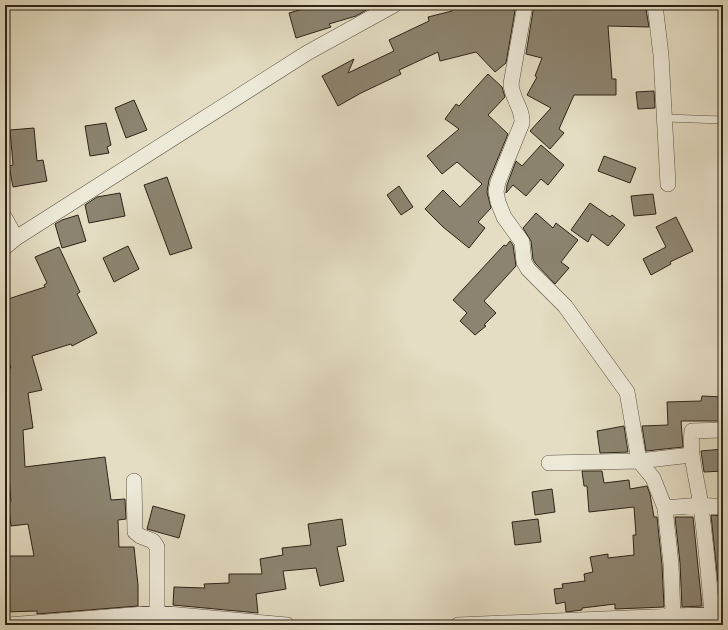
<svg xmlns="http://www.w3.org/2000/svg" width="728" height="630" viewBox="0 0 728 630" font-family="Vollkorn,serif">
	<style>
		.building { fill: #8c8470; stroke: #2d2417 }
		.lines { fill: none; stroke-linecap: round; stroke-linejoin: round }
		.service-casing { stroke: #5b5242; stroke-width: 8 }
		.minor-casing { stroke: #5b5242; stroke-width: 16 }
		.service { stroke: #ede9d8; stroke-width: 7 }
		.minor { stroke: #ede9d8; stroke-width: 15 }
	</style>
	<rect width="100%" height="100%" fill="#e4ddc3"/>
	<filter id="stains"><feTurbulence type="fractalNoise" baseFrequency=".005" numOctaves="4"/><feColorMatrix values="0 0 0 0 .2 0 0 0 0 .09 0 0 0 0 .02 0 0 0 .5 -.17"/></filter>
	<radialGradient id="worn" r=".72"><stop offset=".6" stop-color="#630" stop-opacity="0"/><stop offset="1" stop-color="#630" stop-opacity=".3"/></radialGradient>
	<path class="building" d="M 317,5 L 375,5 L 356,16 L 329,24 L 331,27 L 296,38 L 289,13 Z
		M 451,5 L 516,5 L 506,63 L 495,72 L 476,52 L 440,61 L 438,52 L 399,70 L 401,74 L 361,93 L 338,106 L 322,76 L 354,59 L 348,73 L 394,51 L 389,40 L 429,21 L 428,17 L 452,11 Z
		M 534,5 L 603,5 L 603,9 L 646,9 L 649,27 L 608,26 L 612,79 L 616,79 L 616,95 L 574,95 L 559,129 L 564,133 L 550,149 L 530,131 L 551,108 L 527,95 L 537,77 L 535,76 L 542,58 L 526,54 Z
		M 488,74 L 502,87 L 505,97 L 488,115 L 508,134 L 489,180 L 487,192 L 491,208 L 478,222 L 485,228 L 469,248 L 443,227 L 425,209 L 443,190 L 460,207 L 482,184 L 457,162 L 442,174 L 427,156 L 459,129 L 445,119 L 456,104 L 459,106 Z
		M 654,91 L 655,108 L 638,109 L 636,92 Z
		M 134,100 L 147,130 L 126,138 L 115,108 Z
		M 106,123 L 111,145 L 107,147 L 109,153 L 90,156 L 85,126 Z
		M 34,128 L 37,161 L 43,160 L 47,181 L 13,187 L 9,166 L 13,165 L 10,130 Z
		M 541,145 L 564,165 L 548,185 L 541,179 L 526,196 L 513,185 L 506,193 L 507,185 L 516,161 L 522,166 Z
		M 604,156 L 636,168 L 630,183 L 598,171 Z
		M 167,177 L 192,248 L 170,255 L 144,185 Z
		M 399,186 L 413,207 L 401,215 L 387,195 Z
		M 120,193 L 125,216 L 89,223 L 85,205 L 97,197 Z
		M 653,194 L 656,214 L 634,216 L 631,196 Z
		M 590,203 L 610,217 L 612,215 L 625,225 L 608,246 L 592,234 L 588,242 L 571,230 Z
		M 536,213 L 553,228 L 556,223 L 578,240 L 561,262 L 569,268 L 555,284 L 535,263 L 533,259 L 531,241 L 523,228 Z
		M 78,215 L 86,241 L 62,248 L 55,224 L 62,220 Z
		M 676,217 L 693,251 L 670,262 L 671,264 L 651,275 L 643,259 L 666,247 L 656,227 Z
		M 510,241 L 513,245 L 516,266 L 484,301 L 496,313 L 484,325 L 486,326 L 475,335 L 460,321 L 467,313 L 453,300 L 504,245 L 506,246 Z
		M 128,246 L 139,269 L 114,282 L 103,258 Z
		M 59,247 L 80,292 L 77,294 L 97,333 L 72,346 L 71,344 L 32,356 L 42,390 L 28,393 L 33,428 L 23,430 L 25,467 L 105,457 L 111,500 L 125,499 L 126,519 L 118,520 L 119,547 L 134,547 L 138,585 L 138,606 L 37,614 L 37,611 L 5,612 L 5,556 L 34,556 L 28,524 L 11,526 L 8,502 L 11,501 L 8,469 L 5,469 L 5,368 L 11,368 L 5,348 L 5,300 L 45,287 L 44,285 L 47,283 L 35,257 Z
		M 702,396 L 723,397 L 723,421 L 681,421 L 683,447 L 646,451 L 642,426 L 668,425 L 667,402 L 701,401 Z
		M 624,426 L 628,452 L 600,453 L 597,431 Z
		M 723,449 L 723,471 L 704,472 L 701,451 Z
		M 582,471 L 602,471 L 604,483 L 629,480 L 630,489 L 647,486 L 650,494 L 654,517 L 657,517 L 662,565 L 664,607 L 615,609 L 615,604 L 582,608 L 582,610 L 566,612 L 565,602 L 556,604 L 554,589 L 563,588 L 562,584 L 585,581 L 584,574 L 593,572 L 590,557 L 608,554 L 608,558 L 634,555 L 633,535 L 636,535 L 634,507 L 589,512 L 587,486 L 584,486 Z
		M 552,489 L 555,512 L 535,515 L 532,492 Z
		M 153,506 L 185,515 L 179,538 L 147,529 Z
		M 711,515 L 723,516 L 723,582 L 718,582 Z
		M 675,517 L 693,517 L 702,606 L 682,607 L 680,563 Z
		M 342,519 L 346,545 L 337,547 L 344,581 L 320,586 L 316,568 L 283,571 L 286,589 L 256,594 L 258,613 L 173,605 L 174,587 L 205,588 L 204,584 L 229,583 L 229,574 L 262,574 L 260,559 L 283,555 L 282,548 L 311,545 L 308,524 Z
		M 538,519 L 541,542 L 515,545 L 512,522 Z"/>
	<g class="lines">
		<defs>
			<path id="service" d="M 665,118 L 723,120"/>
			<path id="minor" d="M 525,5 L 511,84 C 512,99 523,109 522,123 L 498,182 L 496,191 L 498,202 L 504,217 L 522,242 L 524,262 L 528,269 L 565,306 L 627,392 L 639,461 L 653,478 L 665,508
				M 655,5 L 661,55 L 668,184
				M 5,218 L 16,238
				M 5,247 L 16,238 L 307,53 L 394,5
				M 549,463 L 639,461 L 691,455
				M 134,481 L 135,532 L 140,536 L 153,541 L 157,547 L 157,613
				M 712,614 C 709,579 706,543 701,507 C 698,481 689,458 692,431 L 723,430
				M 673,616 L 671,564 L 665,508 L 701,505 L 723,507
				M 8,625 L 157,613 L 287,625
				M 458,625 L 723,614"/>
		</defs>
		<use href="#service" class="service-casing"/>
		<use href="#minor" class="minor-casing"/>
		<use href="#service" class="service"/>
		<use href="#minor" class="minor"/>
	</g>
	<rect width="728" height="630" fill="none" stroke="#e4ddc3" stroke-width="20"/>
	<rect x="6" y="6" width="716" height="618" fill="none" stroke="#2d2417" stroke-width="2"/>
	<rect x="10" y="10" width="708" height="610" fill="none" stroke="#2d2417"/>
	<rect width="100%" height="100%" filter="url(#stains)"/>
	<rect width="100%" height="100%" fill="url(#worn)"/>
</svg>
